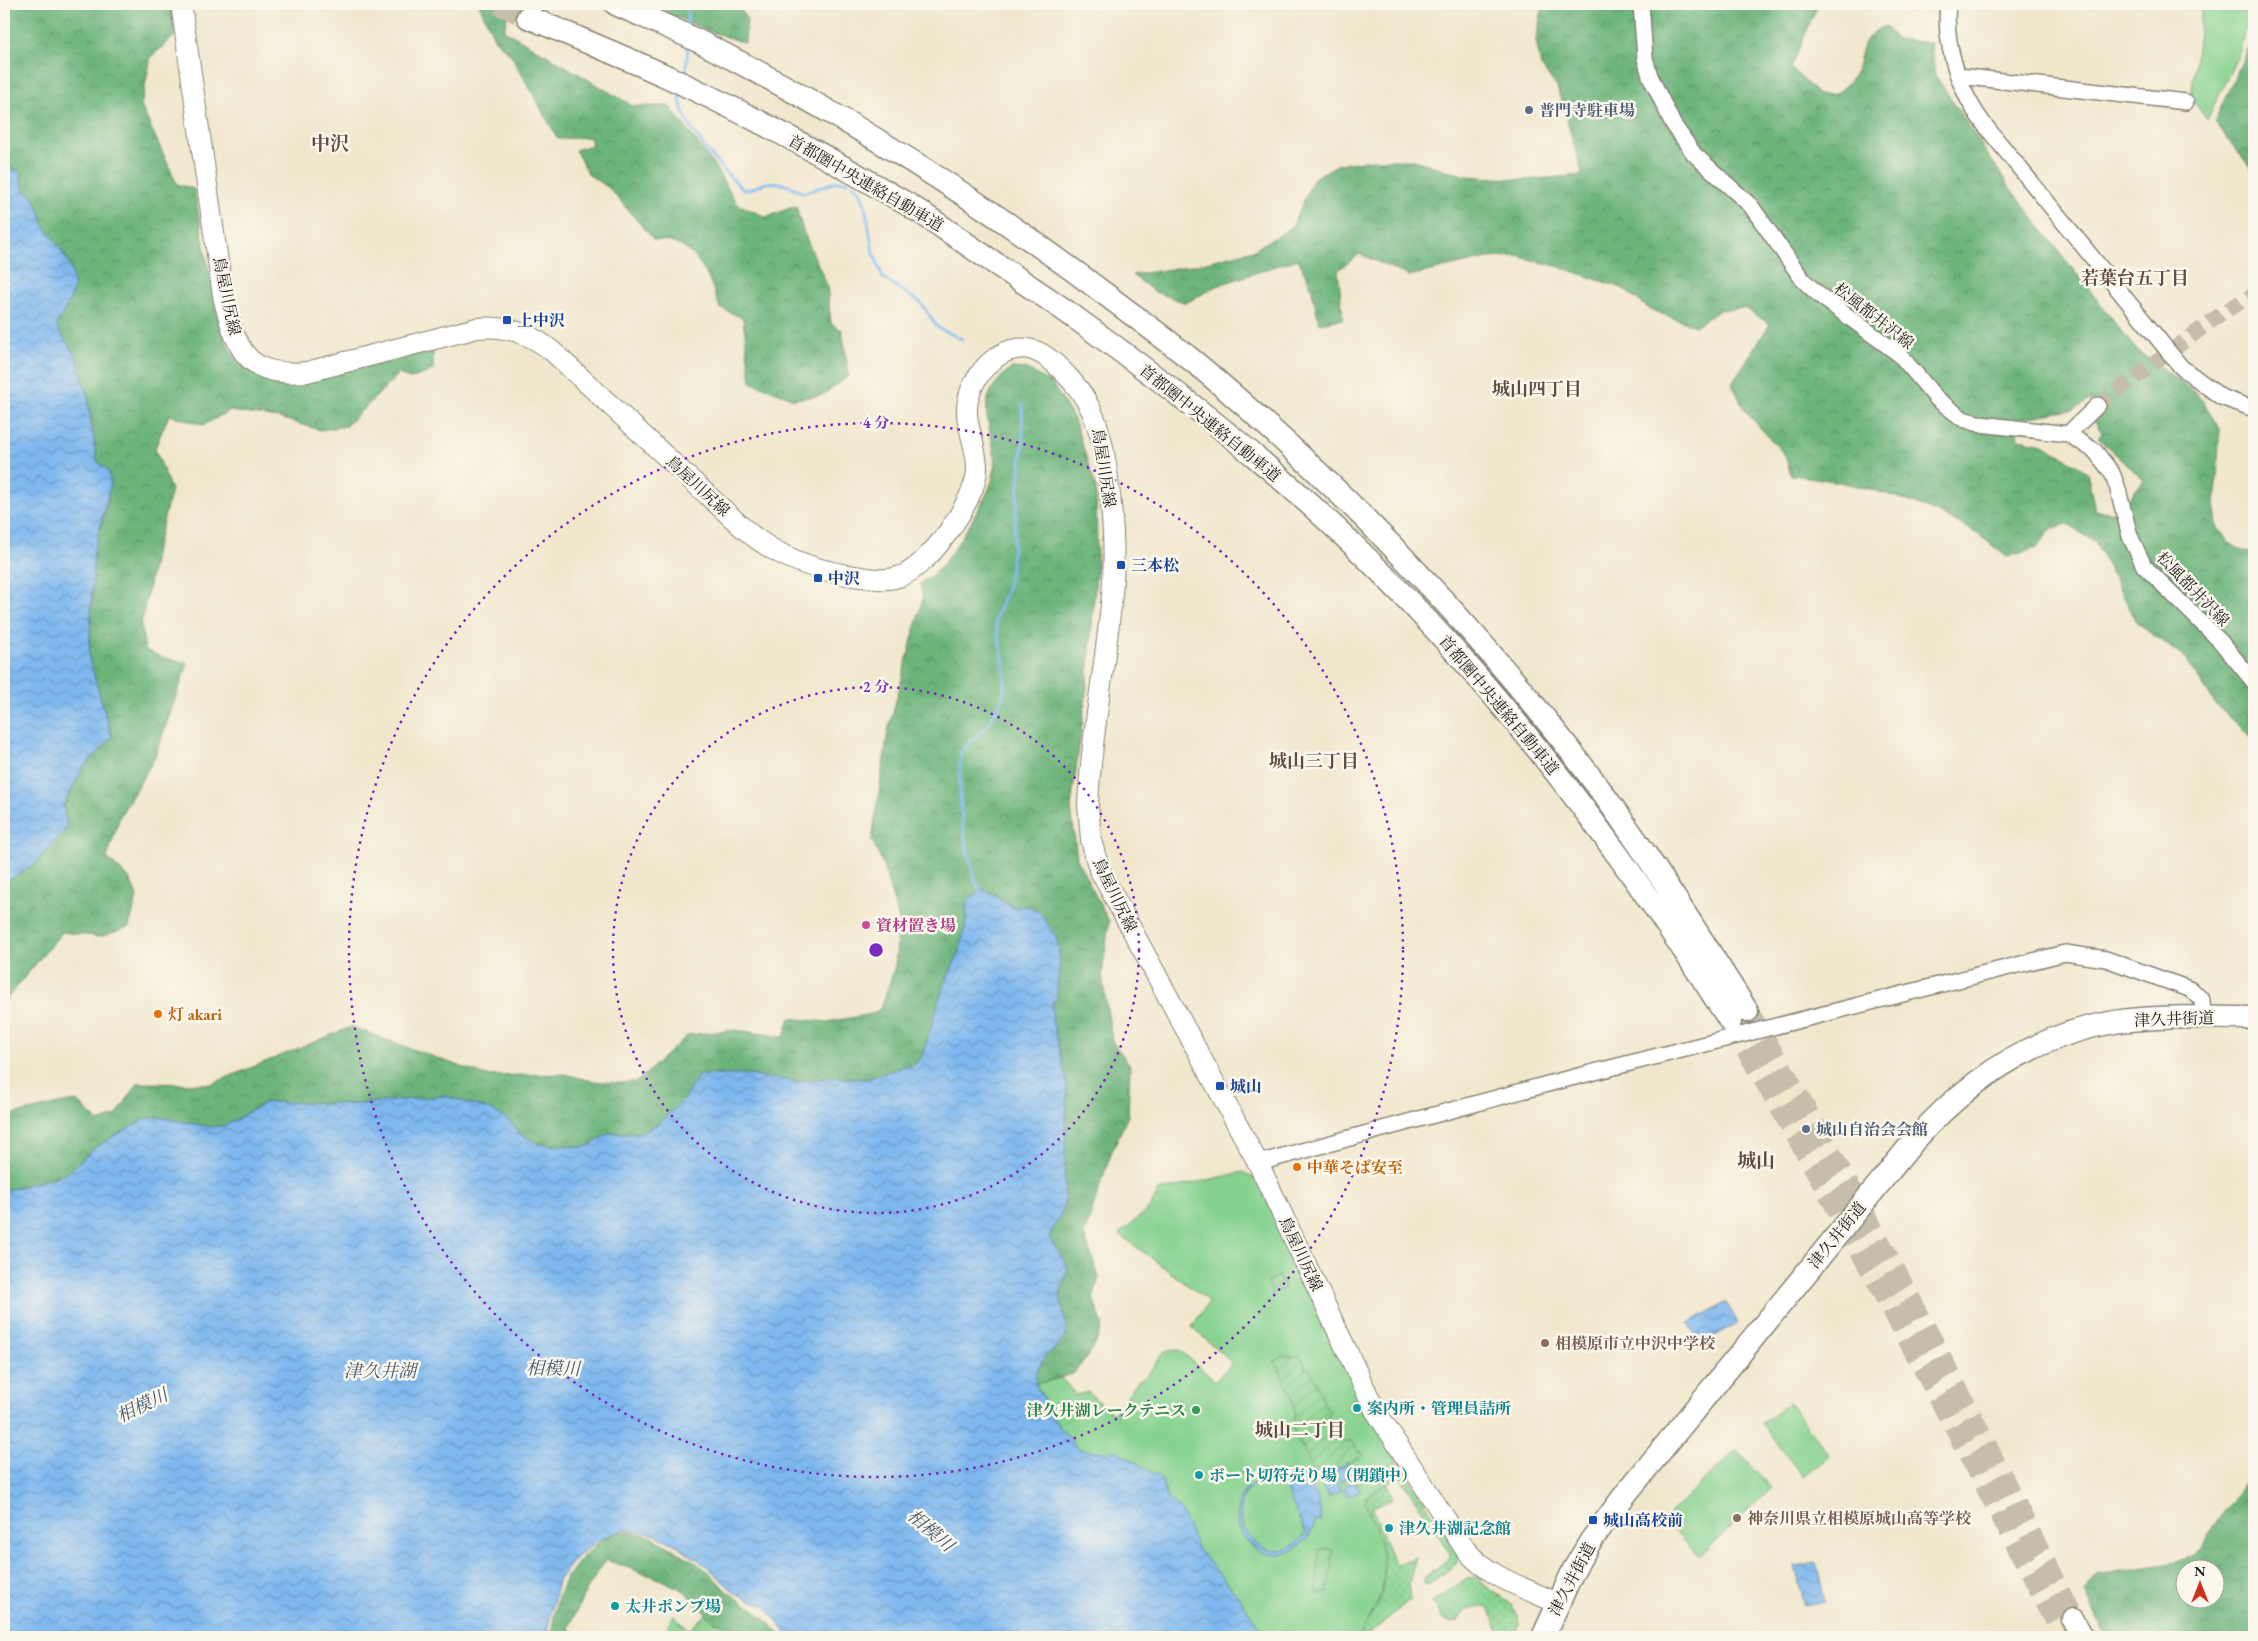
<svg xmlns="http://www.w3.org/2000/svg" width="2258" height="1641" viewBox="0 0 2258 1641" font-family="'EB Garamond','Noto Serif JP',serif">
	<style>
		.grass { fill: url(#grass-dots); stroke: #517756 }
		.forest { fill: url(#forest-crowns); stroke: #44684b; fill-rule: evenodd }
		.park { fill: #86d28f; stroke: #517756 }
		.garden { fill: url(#garden-furrows); stroke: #517756 }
		.water { fill: url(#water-waves); stroke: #4d6a86; fill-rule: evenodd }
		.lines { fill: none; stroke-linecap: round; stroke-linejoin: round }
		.stream { stroke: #7eb8ef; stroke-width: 3 }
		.minor-tunnel { stroke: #c6beaa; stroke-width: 15; stroke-dasharray: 15 8; stroke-linecap: butt }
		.highway-tunnel { stroke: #c6beaa; stroke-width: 22; stroke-dasharray: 22 11; stroke-linecap: butt }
		.minor-casing { stroke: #868274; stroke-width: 18 }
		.major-casing { stroke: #868274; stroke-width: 22 }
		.highway-casing { stroke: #868274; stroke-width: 25 }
		.minor { stroke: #fff; stroke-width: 15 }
		.major { stroke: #fff; stroke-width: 20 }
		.highway { stroke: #fff; stroke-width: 22 }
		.ring { fill: none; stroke: #7b2cbf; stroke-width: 2.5; stroke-dasharray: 2.5 5 }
		.service-dot { fill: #5c6f8a; stroke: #fbf7ec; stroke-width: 2 }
		.transit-dot { fill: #1a4fb4; stroke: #fbf7ec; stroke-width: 2 }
		.hotel-dot { fill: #d1479c; stroke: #fbf7ec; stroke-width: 2 }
		.food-dot { fill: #e8710a; stroke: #fbf7ec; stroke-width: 2 }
		.education-dot { fill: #8d6e63; stroke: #fbf7ec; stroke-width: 2 }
		.culture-dot { fill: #0f9aa8; stroke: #fbf7ec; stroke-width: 2 }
		.leisure-dot { fill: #2e9e5b; stroke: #fbf7ec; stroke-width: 2 }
		.labels { text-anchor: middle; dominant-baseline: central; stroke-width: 5; stroke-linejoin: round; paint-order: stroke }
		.service-label { font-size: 16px; font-weight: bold; fill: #4e5e75; stroke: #fbf7ec; text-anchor: start }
		.street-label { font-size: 16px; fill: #1c1c1c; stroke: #fbf7ec }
		.transit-label { font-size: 16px; font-weight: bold; fill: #164399; stroke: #fbf7ec; text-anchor: start }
		.hotel-label { font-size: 16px; font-weight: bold; fill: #b23c85; stroke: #fbf7ec; text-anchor: start }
		.food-label { font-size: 16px; font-weight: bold; fill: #c56008; stroke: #fbf7ec; text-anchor: start }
		.education-label { font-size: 16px; font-weight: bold; fill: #785e54; stroke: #fbf7ec; text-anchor: start }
		.culture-label { font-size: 16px; font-weight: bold; fill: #0d838f; stroke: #fbf7ec; text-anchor: start }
		.leisure-label { font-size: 16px; font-weight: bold; fill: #27864d; stroke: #fbf7ec; text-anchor: end }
		.neighbourhood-label { font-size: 18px; font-weight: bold; fill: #624b42; stroke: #fbf7ec }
		.water-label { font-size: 18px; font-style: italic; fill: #435a70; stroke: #fbf7ec }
		.quarter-label { font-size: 19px; font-weight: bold; fill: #624b42; stroke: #fbf7ec }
		.centre { fill: #7b2cbf; stroke: #fbf7ec; stroke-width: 2.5 }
		.ring-label { font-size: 15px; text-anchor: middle; font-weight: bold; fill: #7b2cbf; stroke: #fbf7ec; stroke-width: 5; stroke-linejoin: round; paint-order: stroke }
	</style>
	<defs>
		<pattern id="grass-dots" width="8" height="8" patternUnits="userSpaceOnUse" patternTransform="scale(1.25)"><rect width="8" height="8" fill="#86d28f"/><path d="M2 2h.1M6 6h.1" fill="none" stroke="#73b47b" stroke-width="1.8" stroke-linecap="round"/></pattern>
		<pattern id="forest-crowns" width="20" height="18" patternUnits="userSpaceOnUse" patternTransform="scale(1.25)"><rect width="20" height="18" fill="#6cb47a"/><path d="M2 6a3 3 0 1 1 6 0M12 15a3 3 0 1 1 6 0" fill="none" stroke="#589263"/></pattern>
		<pattern id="garden-furrows" width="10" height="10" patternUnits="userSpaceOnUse" patternTransform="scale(1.25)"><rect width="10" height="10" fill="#86d28f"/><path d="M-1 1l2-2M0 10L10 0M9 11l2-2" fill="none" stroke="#73b47b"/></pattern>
		<pattern id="water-waves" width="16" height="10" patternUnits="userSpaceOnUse" patternTransform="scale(1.25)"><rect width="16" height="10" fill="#7eb8ef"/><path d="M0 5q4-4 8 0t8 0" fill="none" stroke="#6695c1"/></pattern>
	</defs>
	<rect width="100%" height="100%" fill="#fbf7ec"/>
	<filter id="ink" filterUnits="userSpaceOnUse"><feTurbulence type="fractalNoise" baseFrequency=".02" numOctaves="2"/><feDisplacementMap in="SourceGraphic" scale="10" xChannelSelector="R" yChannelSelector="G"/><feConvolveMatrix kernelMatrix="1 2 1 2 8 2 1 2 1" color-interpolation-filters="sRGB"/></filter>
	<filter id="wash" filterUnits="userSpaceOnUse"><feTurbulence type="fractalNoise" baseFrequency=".0096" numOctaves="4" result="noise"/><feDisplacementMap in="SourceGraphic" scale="20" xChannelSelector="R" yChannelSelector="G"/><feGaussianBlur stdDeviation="1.12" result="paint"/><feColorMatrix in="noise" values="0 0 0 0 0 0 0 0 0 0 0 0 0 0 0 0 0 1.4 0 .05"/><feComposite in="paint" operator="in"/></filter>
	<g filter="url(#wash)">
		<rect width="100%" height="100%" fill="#f1e7cd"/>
		<path class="grass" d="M 1405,1472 L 1460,1556 L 1456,1564 L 1428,1585 L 1423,1583 L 1424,1577 L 1450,1557 L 1450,1554 L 1400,1476 Z
			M 1387,1483 L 1393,1499 L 1372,1507 L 1395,1565 L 1416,1557 L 1409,1583 L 1411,1599 L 1366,1637 L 1304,1637 L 1334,1514 Z
			M 1474,1577 L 1512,1605 L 1520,1625 L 1514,1637 L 1501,1637 L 1488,1606 L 1466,1610 L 1458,1621 L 1450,1623 C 1436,1618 1441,1608 1432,1603 L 1467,1578 Z"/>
		<path class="forest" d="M 4,4 L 170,4 L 176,35 L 151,57 L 141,106 L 177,184 L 194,189 L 216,309 L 228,347 L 240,363 L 256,373 L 433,346 L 433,370 L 410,379 L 399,374 L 346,426 L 320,430 L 279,418 L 229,411 L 204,425 L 169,415 L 155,448 L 171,490 L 156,550 L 141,625 L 145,650 L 164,658 L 188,663 L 154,759 L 120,816 L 107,858 L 130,879 L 137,897 L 129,927 L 100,937 L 62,932 L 4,1002 L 4,883 L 35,864 L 67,828 L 63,806 L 83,768 L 112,737 L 89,658 L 94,551 L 108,500 L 108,471 L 97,461 L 87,393 L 77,358 L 56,326 L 73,291 L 67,258 L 41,223 C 43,211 32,196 23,189 L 20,172 L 4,166 Z
			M 479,4 L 510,4 L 504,30 L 633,106 L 669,106 L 712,162 L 737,204 L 766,217 L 796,206 L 803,231 L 827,285 L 831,324 L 842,330 L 849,376 L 823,395 L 794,399 L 751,382 L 743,318 L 720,308 C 708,274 696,240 654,240 L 609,188 L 589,175 L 575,150 L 592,145 L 590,137 L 558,139 L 511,55 L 495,40 Z
			M 646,4 L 737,4 L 747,20 L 745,43 L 706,30 Z
			M 1543,4 L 1818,4 L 1791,68 L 1819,95 L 1837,94 C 1842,88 1849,83 1853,76 C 1867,55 1854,40 1885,26 L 1896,39 L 1931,43 L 1935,75 L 2010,188 L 2136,350 L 2200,396 L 2220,430 L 2215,507 L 2217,526 L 2229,543 L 2245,552 L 2254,553 L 2254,739 L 2216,705 L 2186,659 L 2138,624 L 2096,543 L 2068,524 L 2051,529 L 2037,548 L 2007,557 C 1994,547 1981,535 1966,527 C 1913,498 1851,481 1791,475 L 1785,455 L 1745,411 L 1732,383 L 1770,324 L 1744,308 L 1720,310 L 1695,326 L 1651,310 L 1622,288 L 1560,267 L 1517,256 L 1487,258 L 1409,276 L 1360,254 L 1338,270 L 1343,319 L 1319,323 L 1311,286 L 1298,259 L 1219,285 L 1186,303 L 1155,292 L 1132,275 L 1190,266 L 1254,250 L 1292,227 L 1314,178 L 1339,164 L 1373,160 L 1414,160 L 1466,176 L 1524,180 L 1583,175 L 1557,87 L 1541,66 L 1536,40 ZM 2089,400 L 2106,410 L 2094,420 L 2102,433 L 2098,438 L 2144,480 L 2117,513 L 2095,510 L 2087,472 L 2044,444 L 2019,439 L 2013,420 L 2076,409 Z
			M 2254,36 L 2254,172 L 2214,122 Z
			M 1012,368 L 1027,369 L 1052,384 L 1074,419 L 1096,488 L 1097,562 L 1087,687 L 1071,807 L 1077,859 L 1109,922 L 1102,975 L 1112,1041 L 1130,1065 L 1128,1116 L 1111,1153 L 1084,1235 L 1099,1277 L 1093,1298 L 1103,1326 L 1093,1349 L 1073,1374 L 1036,1384 L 1035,1376 L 1044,1357 L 1057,1347 L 1066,1324 L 1060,1296 L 1068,1267 L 1049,1237 L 1064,1207 L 1067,1083 L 1053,1023 L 1052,1002 L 1056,1000 L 1056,995 L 1027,906 L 1013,907 L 995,894 L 966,903 L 967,917 L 960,950 L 943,988 L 922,1058 L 913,1066 L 905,1066 L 868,1079 L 839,1077 L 798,1082 L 750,1075 L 699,1075 L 683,1100 L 660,1123 L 640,1133 L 609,1133 L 591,1145 L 581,1147 L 539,1144 L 520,1134 L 507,1119 L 491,1110 L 445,1096 L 357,1104 L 266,1102 L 224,1126 L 210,1127 L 157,1117 L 140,1122 L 97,1146 L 66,1174 L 4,1191 L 4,1115 C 29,1113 53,1103 78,1101 L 98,1122 L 116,1116 L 138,1083 L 211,1084 L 351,1027 L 487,1076 L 565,1074 L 592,1081 L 619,1083 L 638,1081 L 688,1035 L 736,1030 L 784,1037 L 790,1018 L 827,1022 L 872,1014 L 881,1008 L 895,966 L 899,920 L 882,862 L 872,840 L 888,731 L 923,598 L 920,584 C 927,579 935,573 941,567 C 955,548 991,495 994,473 C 999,429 965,403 1012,368 Z
			M 2254,1472 L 2254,1637 L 2106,1637 L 2085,1592 L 2096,1575 L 2177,1562 L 2194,1555 L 2204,1545 L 2223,1511 ZM 2216,1568 L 2216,1598 L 2186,1598 L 2186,1568 Z
			M 628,1531 L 652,1537 L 692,1560 L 709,1572 L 726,1591 L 757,1611 L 783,1637 L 739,1637 L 728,1625 L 714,1622 L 683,1590 L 657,1578 L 606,1560 L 587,1589 L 569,1627 L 573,1637 L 551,1637 C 556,1597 560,1577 591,1549 C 601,1539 614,1532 628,1531 Z
			M 17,1631 L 41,1635 L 64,1635 L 69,1637 L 11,1637 Z"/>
		<path class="park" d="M 2202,7 L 2247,12 L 2241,49 L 2207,120 L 2191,97 Z
			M 1243,1172 L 1260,1181 L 1403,1474 L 1366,1497 L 1365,1503 C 1377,1531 1391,1564 1380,1596 C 1375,1610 1366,1624 1359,1637 L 1266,1637 L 1236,1593 L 1198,1550 L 1180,1509 L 1167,1498 L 1161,1478 L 1117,1451 L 1094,1452 L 1078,1449 L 1056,1422 L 1036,1384 L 1061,1378 L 1076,1395 L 1088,1392 L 1113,1414 L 1140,1379 L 1145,1378 L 1165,1351 L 1180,1350 L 1215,1381 L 1232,1363 L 1192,1327 L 1209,1301 L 1119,1234 L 1150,1208 L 1158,1191 Z
			M 1789,1403 L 1830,1456 L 1803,1477 L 1762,1423 Z
			M 1736,1450 L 1772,1488 L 1699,1557 L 1663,1520 Z
			M 706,1614 L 714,1622 L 728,1625 L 739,1637 L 664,1637 L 672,1615 L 689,1630 Z"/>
		<path class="garden" d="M 1279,1276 L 1285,1288 L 1273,1294 L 1267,1282 Z
			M 1284,1356 L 1301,1357 L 1306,1369 L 1309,1368 L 1322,1395 L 1320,1396 L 1325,1406 L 1327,1406 L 1330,1411 L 1327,1415 C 1328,1421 1343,1440 1347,1443 L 1352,1441 L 1359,1453 L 1362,1452 L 1364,1455 L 1350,1463 L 1346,1462 L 1347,1464 L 1335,1470 L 1333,1468 L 1319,1477 L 1315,1469 L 1313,1470 L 1291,1425 C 1303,1410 1283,1376 1274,1362 Z
			M 1319,1549 L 1333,1550 L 1328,1593 L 1317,1593 Z"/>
		<path class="water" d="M 4,166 L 20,171 L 23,189 L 34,197 L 42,218 L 42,223 C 55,242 77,265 73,290 C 71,302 61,315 56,326 L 77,358 L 87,393 L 97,461 L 108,471 L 111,483 L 94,551 L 89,658 L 112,737 L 83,768 L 63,806 L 67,828 L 35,864 L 4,883 Z
			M 985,889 L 1013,907 L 1027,906 L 1039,911 L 1057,938 L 1060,960 L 1056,1000 L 1052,1002 L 1053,1023 L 1067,1083 L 1064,1207 L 1049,1237 L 1068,1267 L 1060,1296 L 1066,1324 L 1066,1336 L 1057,1347 L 1044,1357 L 1035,1376 L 1036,1385 L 1056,1422 L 1078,1449 L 1094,1452 L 1117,1451 L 1161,1478 L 1167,1498 L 1180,1509 L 1198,1550 L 1236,1593 L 1266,1637 L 789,1637 L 766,1607 L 735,1593 L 708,1567 L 678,1546 L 656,1535 L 626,1529 L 598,1540 L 574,1559 L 558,1581 L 546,1637 L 69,1637 L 64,1635 L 41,1635 L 17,1631 L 11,1637 L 4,1637 L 4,1191 L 66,1174 L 97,1146 L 145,1119 L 157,1117 L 210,1127 L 224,1126 L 266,1102 L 357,1104 L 445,1096 L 491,1110 L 507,1119 L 520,1134 L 539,1144 L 581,1147 L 591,1145 L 609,1133 L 640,1133 L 660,1123 L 683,1100 L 699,1075 L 750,1075 L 798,1082 L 827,1077 L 868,1079 L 905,1066 L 913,1066 L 922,1057 L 943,988 L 960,950 L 967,917 L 966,903 L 971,897 Z
			M 1726,1302 L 1738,1323 L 1701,1344 L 1689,1323 Z
			M 1347,1464 L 1352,1475 L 1340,1481 L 1335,1470 Z
			M 1273,1475 L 1295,1479 L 1300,1477 C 1315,1489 1322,1502 1320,1521 L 1315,1522 C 1311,1535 1304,1545 1291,1551 C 1239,1572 1210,1488 1273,1475 ZM 1273,1478 L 1281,1479 L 1306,1533 C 1262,1591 1202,1490 1273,1478 Z
			M 1336,1480 L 1341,1491 L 1328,1497 L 1323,1487 Z
			M 1355,1481 L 1360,1491 L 1348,1497 L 1343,1487 Z
			M 1816,1562 L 1825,1602 L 1804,1606 L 1795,1566 Z"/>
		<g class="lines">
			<path class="stream" d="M 681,4 L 687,11 L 688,26
				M 686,75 L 688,44
				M 681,91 C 673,118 725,173 744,190 C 754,190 759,184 767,183 C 778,181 795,187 803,193 L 839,181 L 848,182
				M 853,185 L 860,191 L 865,205 L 873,251 L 883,278 L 921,303 L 938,328 L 962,339
				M 981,895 C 963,849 957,800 961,751 L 988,725 L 1002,699 L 1005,685 L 1004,664 L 995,620 L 1007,589 L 1011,567 L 1023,442 L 1022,405"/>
		</g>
	</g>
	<g filter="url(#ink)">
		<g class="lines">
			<path class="minor-tunnel" d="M 2098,405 L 2221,314 L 2254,294"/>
			<path class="highway-tunnel" d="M 498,4 L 528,17
				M 1747,1011 C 1867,1208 1971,1414 2073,1620
				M 1730,1021 C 1848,1218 1952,1422 2059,1625"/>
			<defs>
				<path id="minor" d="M 1641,4 L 1645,58 L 1650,76 L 1673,124 L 1694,154 L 1751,206 L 1803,280 L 1819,295 L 1900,355 L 1937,399 L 1963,419 L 1980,424 L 2068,434 L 2095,451 L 2112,473 L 2117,486 L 2130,536 L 2144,566 L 2220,641 L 2254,682
					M 1948,4 C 1944,39 1956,81 1975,111 C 1982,123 1992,134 2001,145 L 2181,367 L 2221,397 L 2254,409
					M 1959,76 L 2186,102
					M 2068,434 L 2098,405
					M 1258,1163 L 1555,1082 L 2065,953 L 2106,959 L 2192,990 L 2202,1000 L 2203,1018"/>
				<path id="major" d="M 181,4 L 223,296 C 236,348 245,378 307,372 L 477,328 C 506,325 530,333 552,351 L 742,527 C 774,556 812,570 854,576 C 870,578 886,582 901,576 C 929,566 976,500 977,470 C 978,446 963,424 968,400 C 974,372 1003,341 1033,350 C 1048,355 1060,368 1071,380 C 1095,406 1102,436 1107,471 C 1112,507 1115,544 1113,581 C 1108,656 1091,730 1088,805 L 1091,840 L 1099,869 L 1258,1163 L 1375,1410 L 1465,1549 C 1488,1577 1525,1588 1557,1603"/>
				<path id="highway" d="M 616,4 C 649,19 682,32 714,49 C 854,121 988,205 1113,300 C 1146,325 1180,349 1211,376 C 1336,483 1452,602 1555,731 C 1626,819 1687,916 1747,1011
					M 528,17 C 575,37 622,56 668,77 C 748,114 826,156 902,201 C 925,214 946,230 968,245 C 1006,271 1044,295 1081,322 C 1143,367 1206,414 1264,464 C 1450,621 1600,817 1730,1021
					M 2073,1620 L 2082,1637
					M 1543,1637 L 1574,1569 L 1590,1542 L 1624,1496 L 1914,1141 C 1969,1079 2037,1033 2121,1021 C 2165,1015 2210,1018 2254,1018"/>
			</defs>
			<use href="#minor" class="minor-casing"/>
			<use href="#major" class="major-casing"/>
			<use href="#highway" class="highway-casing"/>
			<use href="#minor" class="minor"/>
			<use href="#major" class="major"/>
			<use href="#highway" class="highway"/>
		</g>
	</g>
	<g class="ring">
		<circle cx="876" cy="950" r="263"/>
		<circle cx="876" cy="950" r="527"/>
	</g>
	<g class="service-dot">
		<circle cx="1529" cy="110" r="5"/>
		<circle cx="1806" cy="1129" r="5"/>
	</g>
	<g class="transit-dot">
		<rect x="502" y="315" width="10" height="10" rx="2.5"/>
		<rect x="1116" y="560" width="10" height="10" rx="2.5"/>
		<rect x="813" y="573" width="10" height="10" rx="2.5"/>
		<rect x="1215" y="1081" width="10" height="10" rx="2.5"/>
		<rect x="1588" y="1515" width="10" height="10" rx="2.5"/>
	</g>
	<circle class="hotel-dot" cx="866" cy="925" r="5"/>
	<g class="food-dot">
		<circle cx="158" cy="1014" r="5"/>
		<circle cx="1297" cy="1167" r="5"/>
	</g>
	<g class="education-dot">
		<circle cx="1545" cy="1343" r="5"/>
		<circle cx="1737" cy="1518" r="5"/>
	</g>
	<g class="culture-dot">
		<circle cx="1357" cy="1408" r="5"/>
		<circle cx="1199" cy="1475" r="5"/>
		<circle cx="1389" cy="1528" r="5"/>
		<circle cx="615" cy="1606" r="5"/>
	</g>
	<circle class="leisure-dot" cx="1196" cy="1410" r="5"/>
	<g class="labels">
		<g class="service-label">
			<text x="1539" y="110">普門寺駐車場</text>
			<text x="1816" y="1129">城山自治会会館</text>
		</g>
		<g class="street-label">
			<text transform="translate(866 183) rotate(30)">首都圏中央連絡自動車道</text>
			<text transform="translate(227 296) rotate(78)">鳥屋川尻線</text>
			<text transform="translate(1874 316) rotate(38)">松風都井沢線</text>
			<text transform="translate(1210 423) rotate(39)">首都圏中央連絡自動車道</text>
			<text transform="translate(1104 468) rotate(81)">鳥屋川尻線</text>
			<text transform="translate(698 486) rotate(43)">鳥屋川尻線</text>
			<text transform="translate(2193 589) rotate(46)">松風都井沢線</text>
			<text transform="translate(1499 705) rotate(50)">首都圏中央連絡自動車道</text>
			<text transform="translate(1115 895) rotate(64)">鳥屋川尻線</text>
			<text transform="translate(2174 1019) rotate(-2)">津久井街道</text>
			<text transform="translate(1837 1235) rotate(-51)">津久井街道</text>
			<text transform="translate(1301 1254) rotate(65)">鳥屋川尻線</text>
			<text transform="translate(1572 1579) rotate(-62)">津久井街道</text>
		</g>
		<g class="transit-label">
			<text x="517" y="320">上中沢</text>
			<text x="1131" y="565">三本松</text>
			<text x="828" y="578">中沢</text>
			<text x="1230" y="1086">城山</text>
			<text x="1603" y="1520">城山高校前</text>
		</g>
		<g class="hotel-label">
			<text x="876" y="925">資材置き場</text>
		</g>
		<g class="food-label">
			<text x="168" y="1014">灯 akari</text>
			<text x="1307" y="1167">中華そば安至</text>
		</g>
		<g class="education-label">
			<text x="1555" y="1343">相模原市立中沢中学校</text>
			<text x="1747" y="1518">神奈川県立相模原城山高等学校</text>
		</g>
		<g class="culture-label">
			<text x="1367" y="1408">案内所・管理員詰所</text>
			<text x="1209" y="1475">ボート切符売り場（閉鎖中）</text>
			<text x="1399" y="1528">津久井湖記念館</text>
			<text x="625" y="1606">太井ポンプ場</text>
		</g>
		<g class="leisure-label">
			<text x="1186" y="1410">津久井湖レークテニス</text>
		</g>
		<g class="neighbourhood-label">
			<text x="2135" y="277">若葉台五丁目</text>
			<text x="1537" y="388">城山四丁目</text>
			<text x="1314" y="760">城山三丁目</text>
			<text x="1300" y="1429">城山二丁目</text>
		</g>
		<g class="water-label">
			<text transform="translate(553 1368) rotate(1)">相模川</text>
			<text x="380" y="1370">津久井湖</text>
			<text transform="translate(142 1405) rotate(-26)">相模川</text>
			<text transform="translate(931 1530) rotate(41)">相模川</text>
		</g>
		<g class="quarter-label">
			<text x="330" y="143">中沢</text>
			<text x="1756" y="1160">城山</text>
		</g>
	</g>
	<circle cx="876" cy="950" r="8" class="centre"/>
	<g class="ring-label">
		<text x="876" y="428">4 分</text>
		<text x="876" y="692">2 分</text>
	</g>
	<rect width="2258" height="1641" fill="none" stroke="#fbf7ec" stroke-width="20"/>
	<g transform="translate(2200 1584)"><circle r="24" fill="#fbf7ec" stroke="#a29f99"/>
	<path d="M0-4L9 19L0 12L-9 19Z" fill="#c8321e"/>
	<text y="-8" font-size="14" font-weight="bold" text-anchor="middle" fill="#1c1c1c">N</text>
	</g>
</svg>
